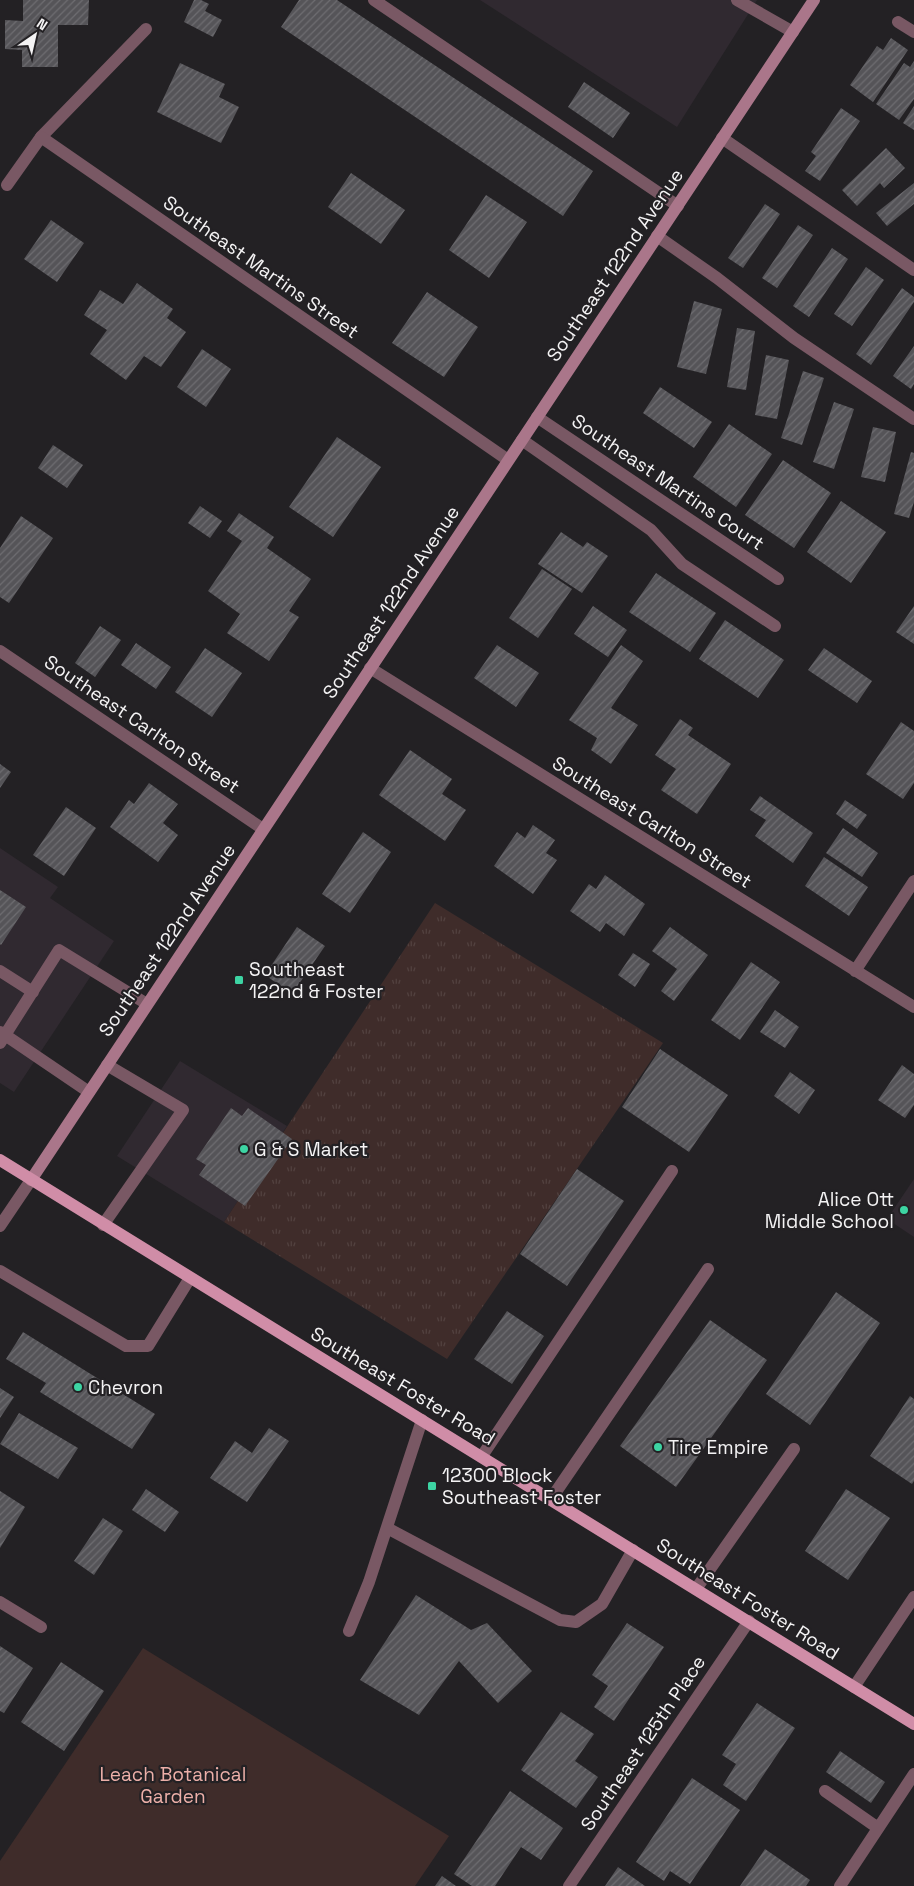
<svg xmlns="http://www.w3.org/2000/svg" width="914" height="1886" viewBox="0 0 914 1886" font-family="'Space Grotesk',sans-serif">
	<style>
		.built { fill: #302930 }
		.grass { fill: url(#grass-tufts) }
		.green { fill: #3f2c2a }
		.building { fill: url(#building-hatch) }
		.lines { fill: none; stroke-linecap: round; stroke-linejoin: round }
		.service { stroke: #795864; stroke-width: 12 }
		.minor { stroke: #795864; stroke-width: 12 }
		.tertiary { stroke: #795864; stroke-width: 12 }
		.secondary { stroke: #aa768a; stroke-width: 12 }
		.primary { stroke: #d08da7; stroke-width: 12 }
		.poi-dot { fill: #3dd4a3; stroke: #232124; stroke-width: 2 }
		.labels { text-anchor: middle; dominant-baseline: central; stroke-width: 4.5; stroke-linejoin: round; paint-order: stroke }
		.street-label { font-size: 19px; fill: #f4f3f4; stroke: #232124 }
		.poi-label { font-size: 19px; fill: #f4f3f4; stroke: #232124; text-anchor: start }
		.park-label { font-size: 19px; fill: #ecafa8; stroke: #232124 }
	</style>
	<defs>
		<pattern id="grass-tufts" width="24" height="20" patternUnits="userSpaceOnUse" patternTransform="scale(1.25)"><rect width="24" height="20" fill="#3f2c2a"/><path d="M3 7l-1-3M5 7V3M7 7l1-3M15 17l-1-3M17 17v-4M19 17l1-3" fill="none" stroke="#52413f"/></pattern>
		<pattern id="building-hatch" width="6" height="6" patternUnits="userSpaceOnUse" patternTransform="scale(1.25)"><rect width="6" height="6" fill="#555458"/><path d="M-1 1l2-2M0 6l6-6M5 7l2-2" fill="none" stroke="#6e6d71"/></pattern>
	</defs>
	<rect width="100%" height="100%" fill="#232124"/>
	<path class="built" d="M 480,0 L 757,0 L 677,127 Z
		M 0,848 L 58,887 L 50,898 L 114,941 L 14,1092 L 0,1083 Z
		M 180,1061 L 287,1126 L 224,1222 L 117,1156 Z
		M 914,1179 L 914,1237 L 887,1219 Z"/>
	<path class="grass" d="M 435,903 L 663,1043 L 447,1359 L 224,1222 Z"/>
	<path class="green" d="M 143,1648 L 449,1836 L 415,1886 L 0,1886 L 0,1861 Z"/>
	<path class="building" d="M 23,0 L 89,0 L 88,25 L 58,25 L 58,67 L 22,67 L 22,50 L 5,49 L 5,20 L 23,21 Z
		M 194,0 L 201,0 L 209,4 L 205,11 L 222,20 L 213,37 L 184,22 Z
		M 299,0 L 337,0 L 593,171 L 563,216 L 281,27 Z
		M 891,38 L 908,50 L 873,102 L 850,85 L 877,46 L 883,50 Z
		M 914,61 L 914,99 L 899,120 L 876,104 L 904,63 L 910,67 Z
		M 180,63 L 225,84 L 219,97 L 239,107 L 221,143 L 157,112 Z
		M 584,82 L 630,113 L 613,138 L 568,107 Z
		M 914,106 L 914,130 L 903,123 Z
		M 841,108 L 860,121 L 820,181 L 805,171 L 816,156 L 811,152 Z
		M 886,148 L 905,168 L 884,188 L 880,183 L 857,206 L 842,190 Z
		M 351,173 L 405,210 L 381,244 L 328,207 Z
		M 914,183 L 914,204 L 887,226 L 876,213 Z
		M 486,195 L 527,222 L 489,278 L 449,250 Z
		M 765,204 L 780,214 L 743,268 L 728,258 Z
		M 51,220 L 84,243 L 57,282 L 24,259 Z
		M 798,225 L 813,235 L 777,288 L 762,278 Z
		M 832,248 L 848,259 L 809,317 L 793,306 Z
		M 866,267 L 884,280 L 852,326 L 834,314 Z
		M 137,283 L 173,309 L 167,318 L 186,332 L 161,367 L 144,356 L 126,380 L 90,354 L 107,330 L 84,315 L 100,290 L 123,304 Z
		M 902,288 L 914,297 L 914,302 L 871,365 L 856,354 Z
		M 427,292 L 478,327 L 444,377 L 392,343 Z
		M 694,301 L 722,309 L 706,374 L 677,367 Z
		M 737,328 L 755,331 L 746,390 L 727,387 Z
		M 914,346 L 914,384 L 911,389 L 893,376 Z
		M 202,349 L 231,369 L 206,407 L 177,387 Z
		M 766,355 L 789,360 L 777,419 L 755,415 Z
		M 803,371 L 824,378 L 802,445 L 781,438 Z
		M 660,387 L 712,422 L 694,448 L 643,413 Z
		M 834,402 L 854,409 L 834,469 L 813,462 Z
		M 729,424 L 772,454 L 736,507 L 693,477 Z
		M 873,427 L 896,432 L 885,482 L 861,477 Z
		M 337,437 L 381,467 L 333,537 L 289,507 Z
		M 53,445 L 83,465 L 67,488 L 38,468 Z
		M 911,452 L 914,453 L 914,502 L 909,518 L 894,514 Z
		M 783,460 L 831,493 L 794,548 L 745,515 Z
		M 841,501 L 886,532 L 851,583 L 807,552 Z
		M 200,506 L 222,521 L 210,538 L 188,523 Z
		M 239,513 L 274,537 L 267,548 L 311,579 L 289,611 L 299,617 L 269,661 L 227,633 L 240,614 L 208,591 L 242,541 L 227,531 Z
		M 21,516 L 53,538 L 9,603 L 0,597 L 0,548 Z
		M 561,532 L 583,547 L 587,542 L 608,556 L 582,593 L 538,564 Z
		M 542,569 L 572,589 L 538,638 L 509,618 Z
		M 656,573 L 716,613 L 690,652 L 629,612 Z
		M 593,606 L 627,630 L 608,657 L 574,634 Z
		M 914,606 L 914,644 L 896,632 Z
		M 725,620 L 784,660 L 758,698 L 699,659 Z
		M 100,626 L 121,640 L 95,677 L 75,663 Z
		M 136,643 L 171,667 L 156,689 L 121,665 Z
		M 497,645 L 539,673 L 516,707 L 474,678 Z
		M 621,645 L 643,661 L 611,708 L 638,725 L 611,764 L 591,750 L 597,738 L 569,720 Z
		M 205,648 L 242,673 L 212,717 L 175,692 Z
		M 824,648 L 872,681 L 857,703 L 808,670 Z
		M 680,719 L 693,728 L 688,735 L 731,764 L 697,814 L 661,790 L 676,769 L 655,755 Z
		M 901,722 L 914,731 L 914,783 L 903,799 L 866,774 Z
		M 410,750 L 452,779 L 442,794 L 466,810 L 445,841 L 379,795 Z
		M 0,764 L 11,772 L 0,788 Z
		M 149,783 L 178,804 L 163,823 L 178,835 L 158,862 L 110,827 L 129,800 L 134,804 Z
		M 760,796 L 813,833 L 793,863 L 755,836 L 766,820 L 750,810 Z
		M 845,800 L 867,815 L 857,829 L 836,814 Z
		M 66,807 L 96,828 L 64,876 L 33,855 Z
		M 533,825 L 555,840 L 546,853 L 557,860 L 533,894 L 494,866 L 517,832 L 525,838 Z
		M 843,828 L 878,853 L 862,877 L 826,853 Z
		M 363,832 L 391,852 L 350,913 L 322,894 Z
		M 824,857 L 868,887 L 849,916 L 805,886 Z
		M 605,875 L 645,904 L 624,936 L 606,923 L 600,932 L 570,911 L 589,884 L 596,889 Z
		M 0,890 L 26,907 L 1,945 L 0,944 Z
		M 297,927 L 325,946 L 292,994 L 265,975 Z
		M 670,927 L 708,955 L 674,1001 L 661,991 L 677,969 L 652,951 Z
		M 633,953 L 650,964 L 635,987 L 618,975 Z
		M 751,962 L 780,982 L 740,1040 L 711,1020 Z
		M 775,1010 L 799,1027 L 785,1048 L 760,1032 Z
		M 660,1049 L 728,1095 L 689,1152 L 622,1107 Z
		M 902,1065 L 914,1074 L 914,1105 L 905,1118 L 878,1100 Z
		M 790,1072 L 815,1090 L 799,1114 L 774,1096 Z
		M 231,1108 L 242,1116 L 248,1108 L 292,1139 L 245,1206 L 199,1175 L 206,1165 L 196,1159 Z
		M 577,1169 L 624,1201 L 567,1286 L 520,1254 Z
		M 836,1292 L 880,1323 L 810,1425 L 766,1394 Z
		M 507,1311 L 544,1336 L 512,1384 L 474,1359 Z
		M 710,1320 L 767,1360 L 676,1487 L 620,1446 Z
		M 23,1332 L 155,1414 L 132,1449 L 40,1392 L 46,1383 L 6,1359 Z
		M 0,1388 L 14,1397 L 0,1418 Z
		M 910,1396 L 914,1399 L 914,1481 L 912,1484 L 870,1456 Z
		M 19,1413 L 78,1448 L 58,1479 L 0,1444 Z
		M 269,1428 L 289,1441 L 247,1502 L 210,1478 L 235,1441 L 252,1453 Z
		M 146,1489 L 179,1512 L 165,1532 L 132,1510 Z
		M 846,1489 L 890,1518 L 848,1580 L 805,1551 Z
		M 0,1491 L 25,1507 L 0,1548 Z
		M 103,1518 L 123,1531 L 94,1575 L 74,1561 Z
		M 416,1595 L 471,1630 L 487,1623 L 532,1671 L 498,1703 L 459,1661 L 419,1715 L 360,1680 Z
		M 627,1623 L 664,1647 L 614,1721 L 594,1707 L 608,1686 L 592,1675 Z
		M 0,1646 L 33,1668 L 4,1713 L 0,1711 Z
		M 61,1662 L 104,1691 L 64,1751 L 21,1722 Z
		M 757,1703 L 795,1728 L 746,1801 L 723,1785 L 736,1764 L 722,1755 Z
		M 561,1712 L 594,1734 L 575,1761 L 598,1777 L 576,1808 L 521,1770 Z
		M 840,1751 L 885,1782 L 871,1803 L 826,1772 Z
		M 692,1778 L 740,1810 L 690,1884 L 670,1871 L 664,1881 L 636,1862 Z
		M 510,1791 L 563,1828 L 541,1860 L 521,1847 L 495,1886 L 472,1886 L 454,1874 Z
		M 765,1849 L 810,1880 L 806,1886 L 740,1886 Z
		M 618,1867 L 645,1886 L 605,1886 Z
		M 442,1876 L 456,1886 L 435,1886 Z"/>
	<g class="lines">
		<path class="service" d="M 374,0 L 678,206
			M 737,0 L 793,32
			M 898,22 L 914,32
			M 41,137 L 146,29
			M 722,138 L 914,270
			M 657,236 L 717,278 L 794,338 L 914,419
			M 522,440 L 651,530 L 682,564 L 775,626
			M 0,971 L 33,992
			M 0,1032 L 5,1035 L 59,950 L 147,1004
			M 0,1043 L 5,1035 L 89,1092
			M 103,1225 L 183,1110 L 107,1065
			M 0,1271 L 126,1346 L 148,1346 L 190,1278
			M 482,1456 L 672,1171
			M 551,1499 L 708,1269
			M 387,1528 L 560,1620 L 576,1622 L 602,1604 L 633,1550
			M 696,1589 L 794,1449
			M 0,1602 L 41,1627
			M 349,1631 L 369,1582 L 422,1420
			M 854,1687 L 914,1597
			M 825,1791 L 878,1828
			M 840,1886 L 914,1774"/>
		<path class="minor" d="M 7,185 L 41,137 L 508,460
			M 537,417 L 778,579
			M 0,651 L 263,829
			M 370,668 L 914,1007
			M 855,971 L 914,881
			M 569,1886 L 749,1621"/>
		<path class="tertiary" d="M 0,1226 L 31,1180"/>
		<path class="secondary" d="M 31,1180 L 814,0"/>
		<path class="primary" d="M 0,1160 L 914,1724"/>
	</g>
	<g class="poi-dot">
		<rect x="234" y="975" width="10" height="10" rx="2.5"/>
		<circle cx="244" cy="1149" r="5"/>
		<circle cx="904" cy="1210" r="5"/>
		<circle cx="78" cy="1387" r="5"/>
		<circle cx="658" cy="1447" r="5"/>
		<rect x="427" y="1481" width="10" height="10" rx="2.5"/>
	</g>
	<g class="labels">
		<g class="street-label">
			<text transform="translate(615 265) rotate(-56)">Southeast 122nd Avenue</text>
			<text transform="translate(261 267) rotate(35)">Southeast Martins Street</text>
			<text transform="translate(668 482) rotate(34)">Southeast Martins Court</text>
			<text transform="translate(391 602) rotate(-56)">Southeast 122nd Avenue</text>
			<text transform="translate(142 724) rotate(34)">Southeast Carlton Street</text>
			<text transform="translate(652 822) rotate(32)">Southeast Carlton Street</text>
			<text transform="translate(167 940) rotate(-56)">Southeast 122nd Avenue</text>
			<text transform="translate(403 1386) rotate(31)">Southeast Foster Road</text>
			<text transform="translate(748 1599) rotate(32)">Southeast Foster Road</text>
			<text transform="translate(643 1743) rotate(-56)">Southeast 125th Place</text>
		</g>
		<g class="poi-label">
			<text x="249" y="969">Southeast<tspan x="249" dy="22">122nd &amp; Foster</tspan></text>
			<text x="254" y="1149">G &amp; S Market</text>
			<text x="894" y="1199" text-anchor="end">Alice Ott<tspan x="894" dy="22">Middle School</tspan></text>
			<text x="88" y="1387">Chevron</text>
			<text x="668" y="1447">Tire Empire</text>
			<text x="442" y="1475">12300 Block<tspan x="442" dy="22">Southeast Foster</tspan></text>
		</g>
		<g class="park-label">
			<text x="173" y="1774">Leach Botanical<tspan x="173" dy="22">Garden</tspan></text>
		</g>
	</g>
	<g transform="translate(35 35) rotate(34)" stroke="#232124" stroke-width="4" paint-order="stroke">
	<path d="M0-4L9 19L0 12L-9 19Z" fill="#f4f3f4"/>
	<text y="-8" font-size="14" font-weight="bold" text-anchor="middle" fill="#f4f3f4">N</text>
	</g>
</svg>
